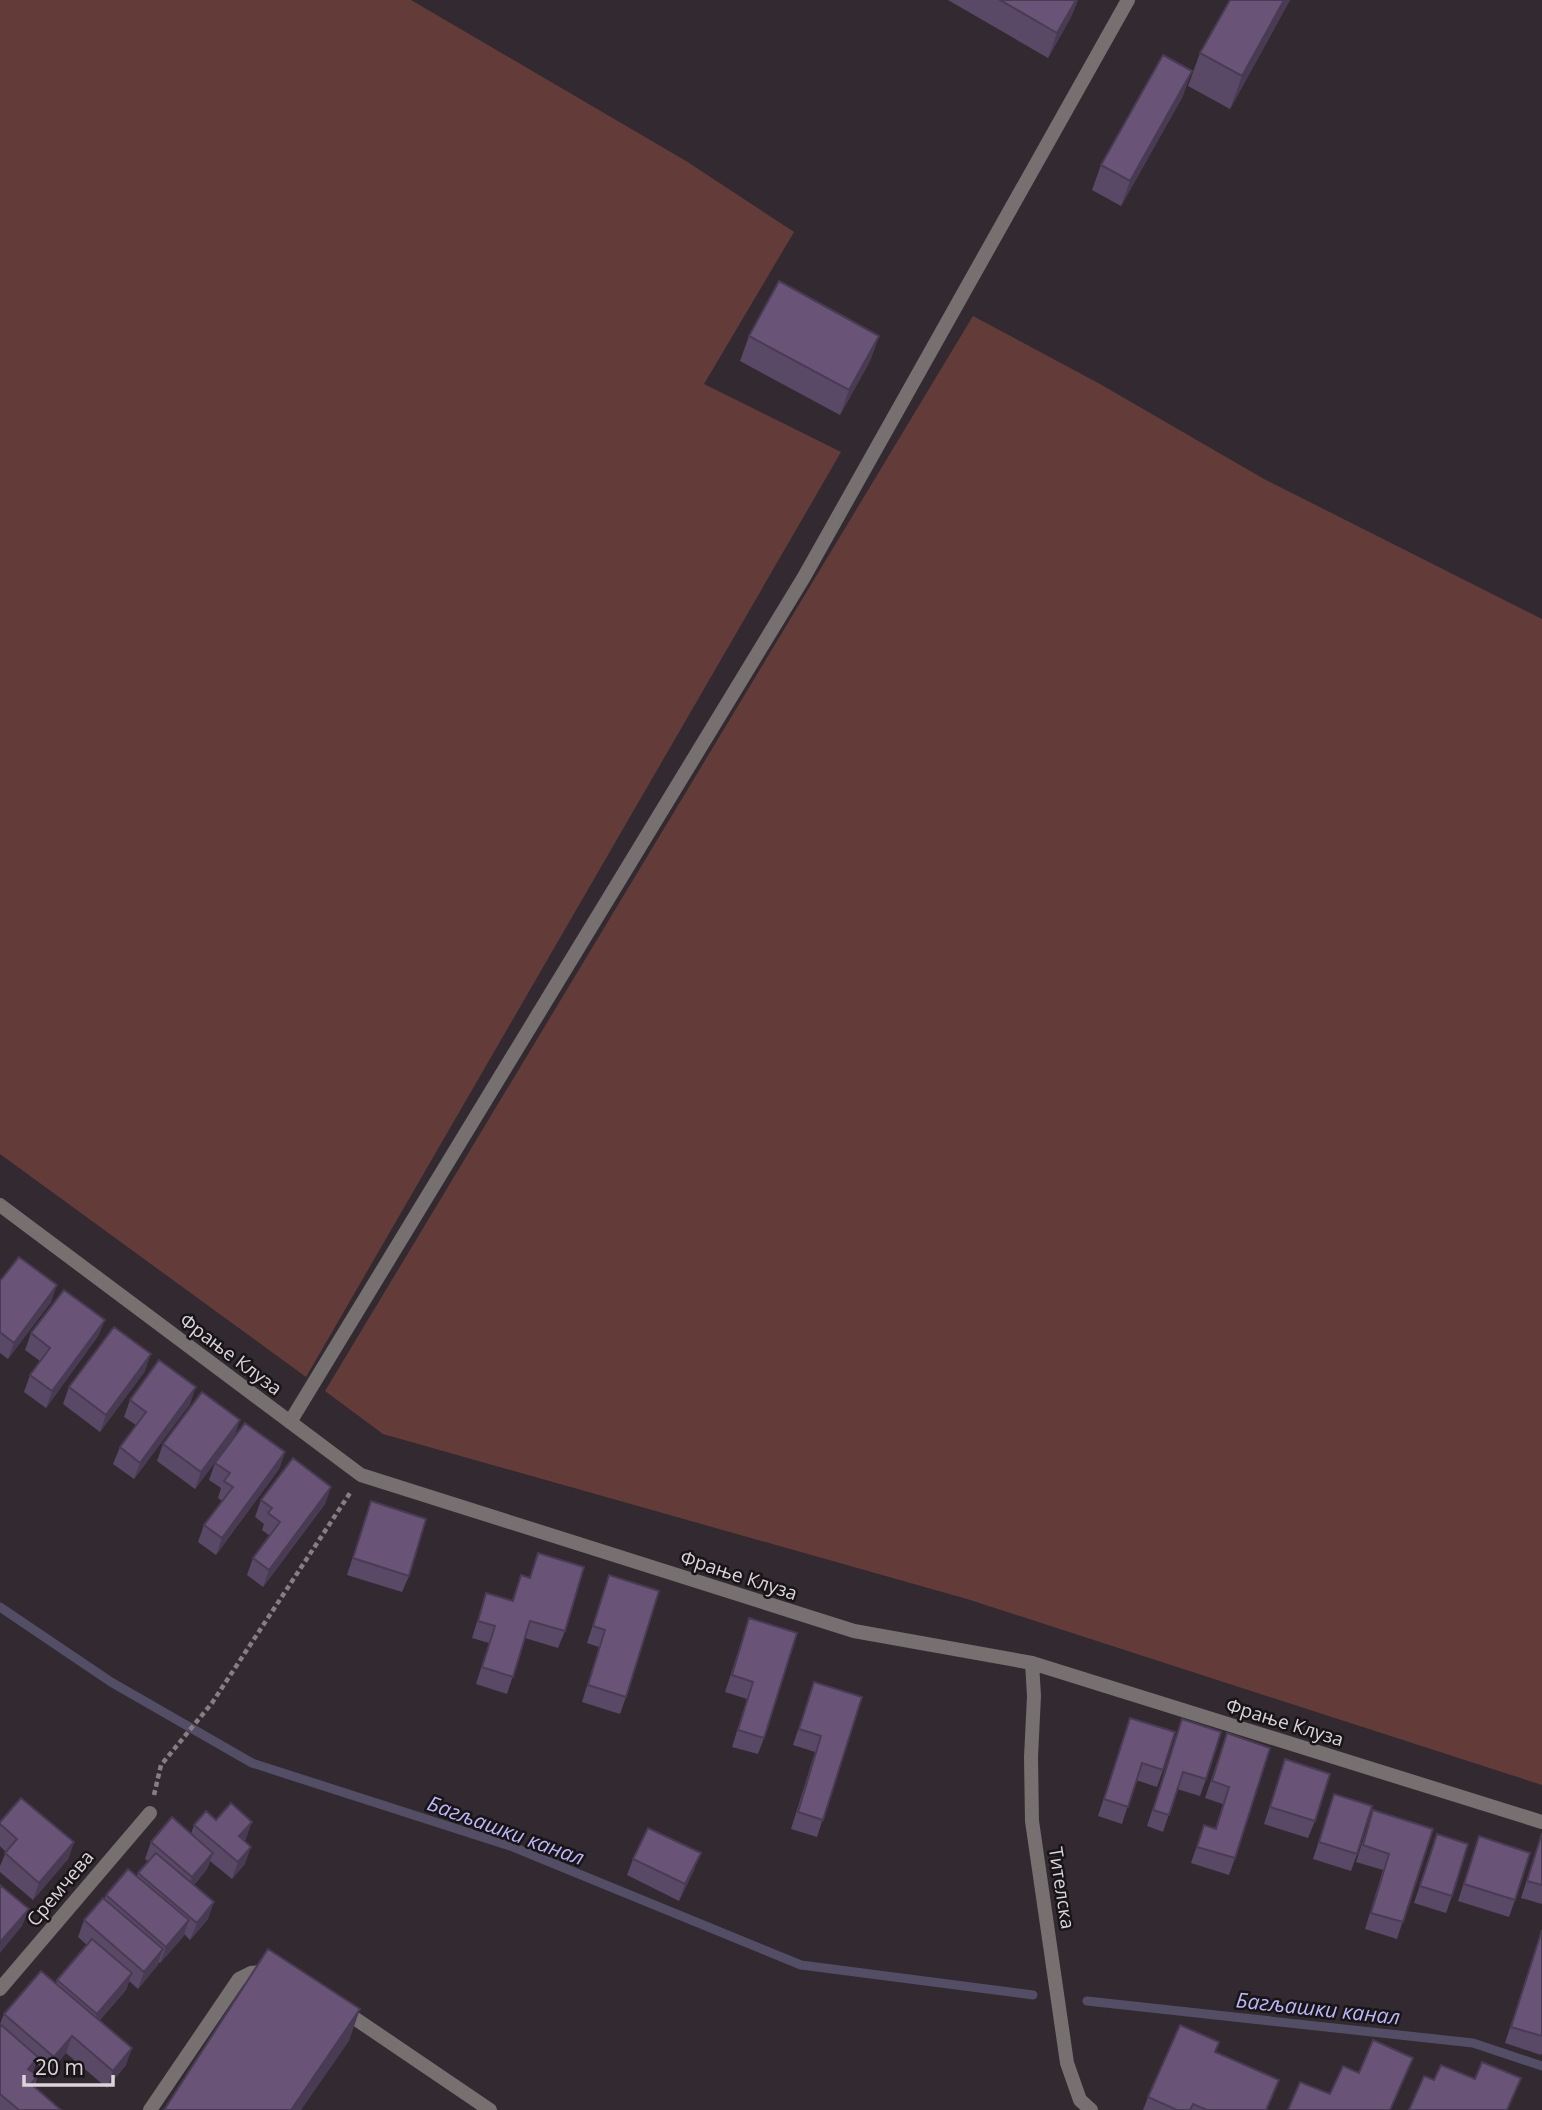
<svg xmlns="http://www.w3.org/2000/svg" width="1542" height="2110" viewBox="0 0 1542 2110" font-family="'Open Sans',sans-serif">
	<style>
		.green { fill: #633c3a }
		.lines { fill: none; stroke-linecap: round; stroke-linejoin: round }
		.stream { stroke: #534e66; stroke-width: 9 }
		.path { stroke: #857e83; stroke-width: 4.5; stroke-dasharray: 5 3.5; stroke-linecap: butt }
		.service { stroke: #767071; stroke-width: 14 }
		.minor { stroke: #767071; stroke-width: 14 }
		.wall { fill: #5a4867 }
		.shaded-wall { fill: #4a3b54 }
		.building { fill: #695478; stroke: #4a3b54; stroke-width: 2 }
		.labels { text-anchor: middle; dominant-baseline: central; stroke-width: 5; stroke-linejoin: round; paint-order: stroke }
		.street-label { font-size: 19px; fill: #dbd5d9; stroke: #181417 }
		.water-label { font-size: 21px; font-style: italic; fill: #bcb7f9; stroke: #181417 }
	</style>
	<rect width="100%" height="100%" fill="#322a30"/>
	<path class="green" d="M 0,0 L 411,0 L 686,161 L 794,232 L 704,384 L 841,452 L 306,1377 L 0,1154 Z
		M 973,316 L 1100,384 L 1264,479 L 1542,619 L 1542,1785 L 967,1599 L 383,1434 L 325,1391 Z"/>
	<g class="lines">
		<path class="stream" d="M 0,1607 L 111,1682 L 252,1763 L 513,1847 L 801,1965 L 1033,1995
			M 1087,2001 L 1473,2043 L 1542,2066"/>
		<path class="path" d="M 154,1795 L 161,1765 L 212,1703 L 350,1493"/>
		<path class="service" d="M 290,1422 L 804,577 L 1128,0
			M 341,2009 L 490,2110
			M 150,2110 L 239,1979 L 251,1973 L 269,1971"/>
		<path class="minor" d="M 0,1205 L 361,1475 L 854,1631 L 1032,1663 L 1542,1822
			M 1032,1663 L 1034,1696 L 1031,1757 L 1032,1821 L 1067,2063 L 1080,2100 L 1091,2110
			M 0,1989 L 150,1813"/>
	</g>
	<path class="wall" d="M 948,0 L 1078,0 L 1071,17 L 1048,58 Z
		M 1290,0 L 1230,109 L 1188,86 L 1200,53 Z
		M 1183,96 L 1121,206 L 1092,190 L 1101,165 Z
		M 749,336 L 879,336 L 870,361 L 840,415 L 740,361 Z
		M 0,1281 L 51,1302 L 8,1359 L 0,1353 Z
		M 105,1320 L 98,1336 L 46,1408 L 24,1392 L 30,1375 L 40,1361 L 25,1350 L 31,1333 Z
		M 145,1371 L 100,1432 L 63,1404 L 69,1387 Z
		M 130,1400 L 190,1404 L 134,1479 L 113,1464 L 120,1447 L 136,1425 L 124,1417 Z
		M 240,1420 L 234,1437 L 195,1489 L 157,1461 L 163,1444 Z
		M 285,1452 L 279,1469 L 216,1555 L 198,1542 L 204,1525 L 222,1501 L 218,1498 L 221,1488 L 209,1480 L 215,1463 Z
		M 331,1487 L 325,1504 L 263,1587 L 247,1575 L 253,1558 L 270,1536 L 262,1530 L 264,1524 L 255,1517 L 261,1500 Z
		M 371,1501 L 409,1576 L 402,1592 L 347,1575 Z
		M 538,1553 L 565,1631 L 558,1648 L 525,1638 L 507,1694 L 476,1684 L 489,1643 L 472,1638 L 486,1593 L 512,1601 L 521,1575 L 530,1577 Z
		M 609,1575 L 626,1697 L 620,1714 L 582,1702 L 599,1647 L 587,1643 Z
		M 749,1618 L 764,1738 L 758,1754 L 732,1747 L 747,1699 L 725,1692 Z
		M 814,1682 L 862,1697 L 817,1837 L 791,1829 L 815,1752 L 793,1745 Z
		M 1130,1718 L 1163,1770 L 1157,1787 L 1136,1780 L 1122,1824 L 1098,1816 Z
		M 1182,1719 L 1206,1779 L 1200,1796 L 1177,1789 L 1163,1832 L 1147,1826 Z
		M 1227,1733 L 1235,1858 L 1229,1875 L 1191,1863 L 1204,1825 L 1215,1829 L 1223,1804 L 1205,1798 Z
		M 1285,1759 L 1315,1821 L 1308,1838 L 1264,1824 Z
		M 1334,1794 L 1357,1854 L 1351,1871 L 1313,1859 Z
		M 1373,1810 L 1433,1829 L 1397,1939 L 1365,1929 L 1383,1870 L 1356,1862 Z
		M 216,1820 L 246,1839 L 244,1841 L 245,1864 L 232,1879 L 210,1861 L 207,1869 L 194,1885 L 208,1919 L 190,1940 L 184,1934 L 183,1937 L 160,1963 L 159,1962 L 157,1966 L 138,1989 L 129,1981 L 126,1990 L 99,2021 L 126,2065 L 107,2088 L 66,2053 L 48,2074 L 36,2063 L 33,2072 L 38,2076 L 34,2087 L 61,2110 L 0,2110 L 0,2024 L 4,2014 L 56,1984 L 57,1980 L 87,1945 L 78,1937 L 84,1920 L 104,1899 L 106,1895 L 137,1876 L 138,1873 L 148,1861 L 145,1859 L 151,1842 L 191,1834 L 194,1825 Z
		M 0,1822 L 74,1842 L 68,1859 L 33,1900 L 0,1872 L 0,1866 L 6,1852 L 0,1846 Z
		M 1542,1833 L 1542,1904 L 1521,1898 Z
		M 1437,1834 L 1452,1896 L 1446,1913 L 1414,1903 Z
		M 1479,1836 L 1515,1900 L 1509,1917 L 1458,1901 Z
		M 633,1859 L 694,1870 L 679,1901 L 627,1875 Z
		M 1542,1929 L 1542,2053 L 1541,2055 L 1505,2043 Z
		M 1216,2052 L 1279,2080 L 1267,2110 L 1143,2110 L 1148,2097 Z"/>
	<path class="shaded-wall" d="M 1076,0 L 1078,0 L 1071,17 L 1048,58 L 1057,33 Z
		M 1284,0 L 1290,0 L 1230,109 L 1242,76 Z
		M 1192,71 L 1183,96 L 1121,206 L 1130,181 Z
		M 879,336 L 870,361 L 840,415 L 849,390 Z
		M 57,1285 L 51,1302 L 8,1359 L 14,1343 Z
		M 105,1320 L 98,1336 L 46,1408 L 52,1391 Z
		M 151,1354 L 145,1371 L 100,1432 L 106,1415 Z
		M 196,1387 L 190,1404 L 134,1479 L 140,1463 Z
		M 240,1420 L 234,1437 L 195,1489 L 201,1472 Z
		M 285,1452 L 279,1469 L 216,1555 L 222,1538 Z
		M 331,1487 L 325,1504 L 263,1587 L 269,1570 Z
		M 252,1822 L 246,1839 L 233,1853 L 239,1836 Z
		M 74,1842 L 68,1859 L 33,1900 L 39,1883 Z
		M 251,1847 L 245,1864 L 232,1879 L 238,1862 Z
		M 213,1853 L 207,1869 L 186,1894 L 192,1877 Z
		M 701,1853 L 694,1870 L 679,1901 L 685,1884 Z
		M 214,1902 L 208,1919 L 190,1940 L 197,1923 Z
		M 29,1909 L 22,1926 L 0,1953 L 0,1945 L 1,1941 Z
		M 189,1920 L 183,1937 L 160,1963 L 166,1947 Z
		M 163,1949 L 157,1966 L 138,1989 L 144,1972 Z
		M 132,1973 L 126,1990 L 91,2031 L 97,2014 Z
		M 360,2009 L 349,2041 L 301,2110 L 291,2110 Z
		M 72,2036 L 66,2053 L 48,2074 L 54,2057 Z
		M 132,2048 L 126,2065 L 107,2088 L 113,2071 Z
		M 38,2057 L 32,2074 L 28,2069 Z"/>
	<path class="building" d="M 1000,0 L 1076,0 L 1057,33 Z
		M 1230,0 L 1284,0 L 1242,76 L 1200,53 Z
		M 1163,55 L 1192,71 L 1130,181 L 1101,165 Z
		M 779,281 L 879,336 L 849,390 L 749,336 Z
		M 19,1257 L 57,1285 L 14,1343 L 0,1332 L 0,1281 Z
		M 64,1290 L 105,1320 L 52,1391 L 30,1375 L 50,1348 L 31,1333 Z
		M 114,1327 L 151,1354 L 106,1415 L 69,1387 Z
		M 159,1360 L 196,1387 L 140,1463 L 120,1447 L 146,1412 L 130,1400 Z
		M 202,1392 L 240,1420 L 201,1472 L 163,1444 Z
		M 245,1423 L 285,1452 L 222,1538 L 204,1525 L 233,1487 L 224,1481 L 230,1473 L 215,1463 Z
		M 293,1458 L 331,1487 L 269,1570 L 253,1558 L 280,1522 L 268,1513 L 272,1508 L 261,1500 Z
		M 371,1501 L 426,1519 L 409,1576 L 353,1558 Z
		M 538,1553 L 584,1567 L 565,1631 L 530,1621 L 513,1677 L 482,1667 L 495,1626 L 478,1621 L 486,1593 L 513,1601 L 521,1575 L 530,1578 Z
		M 609,1575 L 659,1591 L 626,1697 L 588,1685 L 605,1630 L 593,1626 Z
		M 749,1618 L 797,1633 L 764,1738 L 738,1730 L 753,1682 L 732,1675 Z
		M 814,1682 L 862,1697 L 823,1820 L 798,1812 L 821,1736 L 799,1729 Z
		M 1130,1718 L 1175,1732 L 1163,1770 L 1142,1763 L 1128,1807 L 1104,1799 Z
		M 1182,1719 L 1221,1732 L 1206,1779 L 1183,1772 L 1169,1815 L 1153,1810 Z
		M 1227,1733 L 1270,1748 L 1235,1858 L 1197,1847 L 1204,1825 L 1216,1829 L 1229,1787 L 1212,1781 Z
		M 1285,1759 L 1330,1774 L 1315,1821 L 1270,1807 Z
		M 1334,1794 L 1372,1806 L 1357,1854 L 1319,1842 Z
		M 21,1798 L 74,1842 L 39,1883 L 5,1853 L 17,1839 L 0,1824 L 0,1822 Z
		M 231,1803 L 252,1822 L 239,1836 L 251,1847 L 238,1862 L 194,1825 L 206,1811 L 216,1820 Z
		M 1373,1810 L 1433,1829 L 1403,1922 L 1371,1913 L 1389,1854 L 1363,1845 Z
		M 172,1817 L 213,1853 L 192,1877 L 151,1842 Z
		M 648,1828 L 701,1853 L 685,1884 L 633,1859 Z
		M 1542,1833 L 1542,1885 L 1527,1881 Z
		M 1437,1834 L 1468,1844 L 1452,1896 L 1420,1886 Z
		M 1479,1836 L 1530,1853 L 1515,1900 L 1464,1884 Z
		M 156,1853 L 214,1902 L 197,1923 L 138,1873 Z
		M 128,1869 L 189,1920 L 166,1947 L 106,1895 Z
		M 0,1885 L 29,1909 L 1,1941 L 0,1940 Z
		M 103,1898 L 163,1949 L 144,1972 L 84,1920 Z
		M 1542,1930 L 1542,2036 L 1511,2027 Z
		M 92,1939 L 132,1973 L 97,2014 L 57,1980 Z
		M 268,1949 L 360,2009 L 291,2110 L 164,2110 Z
		M 41,1971 L 132,2048 L 113,2071 L 72,2036 L 54,2057 L 4,2014 Z
		M 0,2024 L 38,2057 L 28,2069 L 38,2076 L 31,2084 L 61,2110 L 19,2110 L 0,2094 Z
		M 1180,2025 L 1219,2042 L 1215,2052 L 1279,2080 L 1266,2110 L 1207,2110 L 1193,2104 L 1190,2110 L 1177,2110 L 1148,2097 Z
		M 1373,2040 L 1413,2058 L 1390,2110 L 1288,2110 L 1300,2082 L 1330,2094 L 1343,2066 L 1359,2073 Z
		M 1482,2062 L 1521,2078 L 1507,2110 L 1409,2110 L 1424,2076 L 1434,2080 L 1441,2065 L 1475,2079 Z"/>
	<g class="labels">
		<g class="street-label">
			<text transform="translate(231 1354) rotate(37)">Фрање Клуза</text>
			<text transform="translate(739 1575) rotate(18)">Фрање Клуза</text>
			<text transform="translate(1285 1722) rotate(17)">Фрање Клуза</text>
			<text transform="translate(60 1888) rotate(-50)">Сремчева</text>
			<text transform="translate(1062 1888) rotate(81)">Тителска</text>
		</g>
		<g class="water-label">
			<text transform="translate(506 1830) rotate(20)">Багљашки канал</text>
			<text transform="translate(1318 2008) rotate(6)">Багљашки канал</text>
		</g>
	</g>
	<path d="M24 2075v10h89v-10" fill="none" stroke="#dbd5d9" stroke-width="3.5"/>
	<text x="35" y="2075" font-size="21" fill="#dbd5d9" stroke="#181417" stroke-width="5" paint-order="stroke">20 m</text>
</svg>
